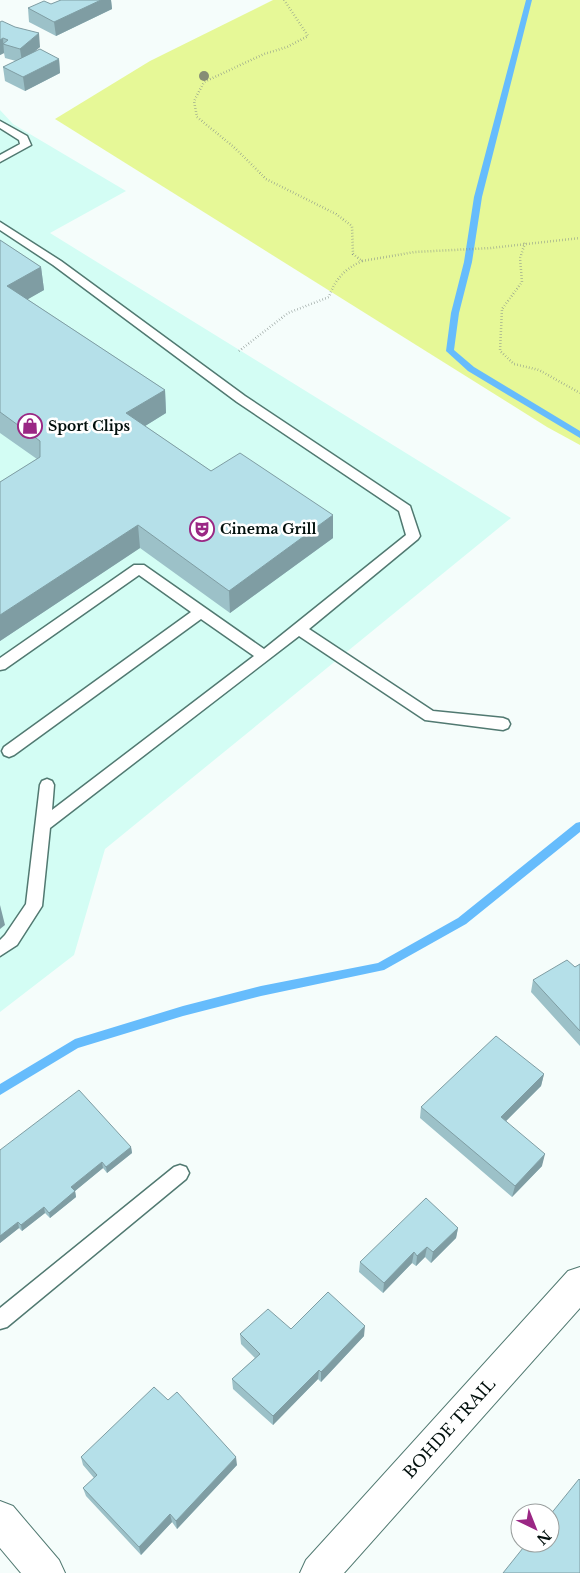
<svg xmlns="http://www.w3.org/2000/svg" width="580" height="1573" viewBox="0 0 580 1573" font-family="'Libre Baskerville',serif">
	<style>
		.built { fill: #d3fdf4 }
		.green { fill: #e6f897 }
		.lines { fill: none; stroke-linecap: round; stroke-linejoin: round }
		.stream { fill: #66bcfc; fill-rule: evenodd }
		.lane-casing { stroke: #517971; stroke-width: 3 }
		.street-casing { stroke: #517971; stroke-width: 2 }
		.path { stroke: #818c89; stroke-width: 2.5; stroke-dasharray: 0.5 2.5; stroke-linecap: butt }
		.lane { fill: #fff; fill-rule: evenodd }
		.street { fill: #fff; fill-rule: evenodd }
		.tree { fill: #868d75 }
		.wall { fill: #9cc1c8 }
		.shaded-wall { fill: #7f9da3 }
		.building { fill: #b5e0e9; stroke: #7f9da3 }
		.labels { text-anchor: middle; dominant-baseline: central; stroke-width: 5; stroke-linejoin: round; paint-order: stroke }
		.poi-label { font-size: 14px; font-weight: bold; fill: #02100d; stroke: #fff; text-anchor: start }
		.near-street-label { font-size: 16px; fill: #02100d; stroke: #fff }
	</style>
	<rect width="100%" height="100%" fill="#f5fdfb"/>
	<path class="built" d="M 0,110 L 13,124 L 126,191 L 50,233 L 511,518 L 105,849 L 74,955 L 0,1012 Z"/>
	<path class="green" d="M 273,0 L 580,0 L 580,445 L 547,427 L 55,119 L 150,61 Z"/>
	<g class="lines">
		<path class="stream" d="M 526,0 L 532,0 L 482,197 L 472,262 L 459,313 L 454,350 L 474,367 L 580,431 L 580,438 L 468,371 L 446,351 L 451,313 L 464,262 L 474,197 Z
			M 580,822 L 580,832 L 466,924 L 384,970 L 261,996 L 183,1016 L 78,1048 L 0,1095 L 0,1084 L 75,1039 L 183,1006 L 261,986 L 378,963 L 458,918 L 576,823 Z"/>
		<defs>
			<path id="lane" d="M 0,121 L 27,136 L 31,145 L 0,162 L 0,155 L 20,144 L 19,140 L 0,128 Z
				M 0,222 L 61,261 L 245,396 L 410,506 L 420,536 L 418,539 L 309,629 L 433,711 L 503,718 L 508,720 L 510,724 L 508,728 L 503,730 L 425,720 L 299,636 L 50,828 L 42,906 L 17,945 L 0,956 L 0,940 L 5,935 L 26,904 L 40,785 L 42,781 L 47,779 L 52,781 L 54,785 L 52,810 L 254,656 L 201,619 L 14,755 L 9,757 L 4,755 L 2,751 L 4,747 L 191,612 L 139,575 L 5,669 L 0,670 L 0,658 L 134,565 L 144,565 L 264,649 L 406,535 L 399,511 L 237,402 L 53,265 L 0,230 Z
				M 180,1165 L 186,1167 L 189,1173 L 186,1179 L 7,1327 L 0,1329 L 0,1308 L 174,1167 Z"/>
			<path id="street" d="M 580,1267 L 580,1308 L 344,1573 L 300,1573 L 306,1560 L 568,1271 Z
				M 0,1501 L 13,1506 L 59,1560 L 65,1573 L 21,1573 L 0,1548 Z"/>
		</defs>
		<use href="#lane" class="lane-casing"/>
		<use href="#street" class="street-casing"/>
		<path class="path" d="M 284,0 L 308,36 L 287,47 L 264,54 L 204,82 L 194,101 L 197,117 L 235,148 L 266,179 L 336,214 L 352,226 L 353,254 L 362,261 L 415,252 L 491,248 L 580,238
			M 525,243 L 520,258 L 522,282 L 502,309 L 500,351 L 514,364 L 539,370 L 580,393
			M 239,351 L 288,313 L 329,297 C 335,279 345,269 362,261"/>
		<use href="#lane" class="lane"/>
		<use href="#street" class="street"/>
	</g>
	<circle class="tree" cx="204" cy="76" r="5"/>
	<path class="wall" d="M 61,0 L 111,0 L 112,9 L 56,36 L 29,22 L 28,8 L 51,4 Z
		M 0,22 L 40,47 L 35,51 L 59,59 L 60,73 L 25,91 L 5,81 L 3,67 L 16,61 L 5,58 L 4,53 L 0,55 Z
		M 0,240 L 41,267 L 44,290 L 27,299 L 165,390 L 166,413 L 145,426 L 211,471 L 333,515 L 333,538 L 230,613 L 140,548 L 0,641 L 0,482 L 37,459 L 0,433 Z
		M 580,964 L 580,1046 L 531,992 L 533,980 L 575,967 Z
		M 544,1074 L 541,1086 L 506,1121 L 542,1166 L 512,1197 L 420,1118 L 421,1107 Z
		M 131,1147 L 132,1153 L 107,1173 L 103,1168 L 75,1191 L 76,1197 L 50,1218 L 45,1213 L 22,1231 L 19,1228 L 0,1243 L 0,1150 Z
		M 458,1228 L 456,1238 L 431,1263 L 425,1257 L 416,1266 L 412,1263 L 383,1293 L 359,1272 L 360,1262 Z
		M 291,1329 L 364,1336 L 321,1382 L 318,1379 L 273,1425 L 233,1389 L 232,1379 L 255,1358 L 241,1344 L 240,1334 Z
		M 81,1457 L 237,1465 L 177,1529 L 172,1522 L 141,1555 L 86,1496 L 83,1488 L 94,1478 L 83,1465 Z"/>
	<path class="shaded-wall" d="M 101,0 L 111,0 L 112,9 L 56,36 L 54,22 Z
		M 39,33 L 40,47 L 22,62 L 20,49 Z
		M 3,38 L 4,53 L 0,55 L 0,40 Z
		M 59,59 L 60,73 L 25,91 L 23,77 Z
		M 41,267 L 44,290 L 11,309 L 7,286 Z
		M 165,390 L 166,413 L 129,436 L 126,413 Z
		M 333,515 L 333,538 L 230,613 L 229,591 Z
		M 138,525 L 140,548 L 0,641 L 0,615 Z
		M 0,905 L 5,925 L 0,929 Z
		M 544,1074 L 541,1086 L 499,1128 L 501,1117 Z
		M 131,1147 L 132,1153 L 107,1173 L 106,1167 Z
		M 545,1154 L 542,1166 L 512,1197 L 515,1186 Z
		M 102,1162 L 103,1168 L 75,1191 L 76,1197 L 50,1218 L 49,1213 L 71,1187 Z
		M 44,1207 L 45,1213 L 22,1231 L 21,1225 Z
		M 18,1222 L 19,1228 L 0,1243 L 0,1236 Z
		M 458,1228 L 456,1238 L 431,1263 L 433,1252 Z
		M 427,1247 L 425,1257 L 416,1266 L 417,1256 Z
		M 414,1252 L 412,1263 L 383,1293 L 384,1283 Z
		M 365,1326 L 364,1336 L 321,1382 L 321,1372 Z
		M 319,1370 L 318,1379 L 273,1425 L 273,1416 Z
		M 236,1457 L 237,1465 L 177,1529 L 176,1521 Z
		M 170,1514 L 172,1522 L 141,1555 L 139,1547 Z"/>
	<path class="building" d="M 61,0 L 101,0 L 54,22 L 28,8 L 44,1 L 51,4 Z
		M 2,21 L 15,27 L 39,33 L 20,49 L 3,44 L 8,40 L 3,38 L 0,40 L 0,22 Z
		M 40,49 L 59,59 L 23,77 L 3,67 Z
		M 0,240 L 41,267 L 7,286 L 165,390 L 126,413 L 211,471 L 240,453 L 333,515 L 229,591 L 138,525 L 0,615 L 0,482 L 40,457 L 40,441 L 0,412 Z
		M 567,960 L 575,967 L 580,964 L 580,1031 L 533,980 Z
		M 496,1036 L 544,1074 L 501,1117 L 545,1154 L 515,1186 L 421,1107 Z
		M 79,1090 L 131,1147 L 106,1167 L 102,1162 L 71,1187 L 75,1191 L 49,1213 L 44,1207 L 21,1225 L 18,1222 L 0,1236 L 0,1150 Z
		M 426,1198 L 458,1228 L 433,1252 L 427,1247 L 417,1256 L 414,1252 L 384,1283 L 360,1262 Z
		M 328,1292 L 365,1326 L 321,1372 L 319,1370 L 273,1416 L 232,1379 L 260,1354 L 240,1334 L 268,1309 L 291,1329 Z
		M 154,1387 L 168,1400 L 177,1392 L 236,1457 L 176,1521 L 170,1514 L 139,1547 L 83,1488 L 97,1475 L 81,1457 Z
		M 579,1479 L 580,1480 L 580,1573 L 503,1573 L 527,1543 L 550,1543 L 550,1515 Z"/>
	<defs>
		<symbol id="shop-ring" viewBox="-11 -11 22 22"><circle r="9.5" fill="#fff" stroke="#9a2784" stroke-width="1.5"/><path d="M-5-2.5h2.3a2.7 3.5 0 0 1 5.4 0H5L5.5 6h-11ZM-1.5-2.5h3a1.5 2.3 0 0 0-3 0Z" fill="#9a2784"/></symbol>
		<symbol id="theatre-ring" viewBox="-11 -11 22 22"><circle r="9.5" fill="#fff" stroke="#9a2784" stroke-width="1.5"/><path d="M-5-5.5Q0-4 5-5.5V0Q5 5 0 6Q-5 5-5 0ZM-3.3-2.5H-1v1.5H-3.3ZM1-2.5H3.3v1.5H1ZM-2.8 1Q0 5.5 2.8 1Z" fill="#9a2784"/></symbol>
	</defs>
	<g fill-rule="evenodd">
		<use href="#shop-ring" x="16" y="412" width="28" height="28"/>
		<use href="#theatre-ring" x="188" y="515" width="28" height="28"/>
	</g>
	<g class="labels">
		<g class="poi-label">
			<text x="48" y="426">Sport Clips</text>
			<text x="220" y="529">Cinema Grill</text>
		</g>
		<g class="near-street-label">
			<text transform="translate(449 1428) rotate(-48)">BOHDE TRAIL</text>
		</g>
	</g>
	<g transform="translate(535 1528) rotate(137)"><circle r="24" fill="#ffffff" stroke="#9a9f9e"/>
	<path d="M0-4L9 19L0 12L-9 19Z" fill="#9a2784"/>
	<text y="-8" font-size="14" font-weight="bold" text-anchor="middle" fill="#02100d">N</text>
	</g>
</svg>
